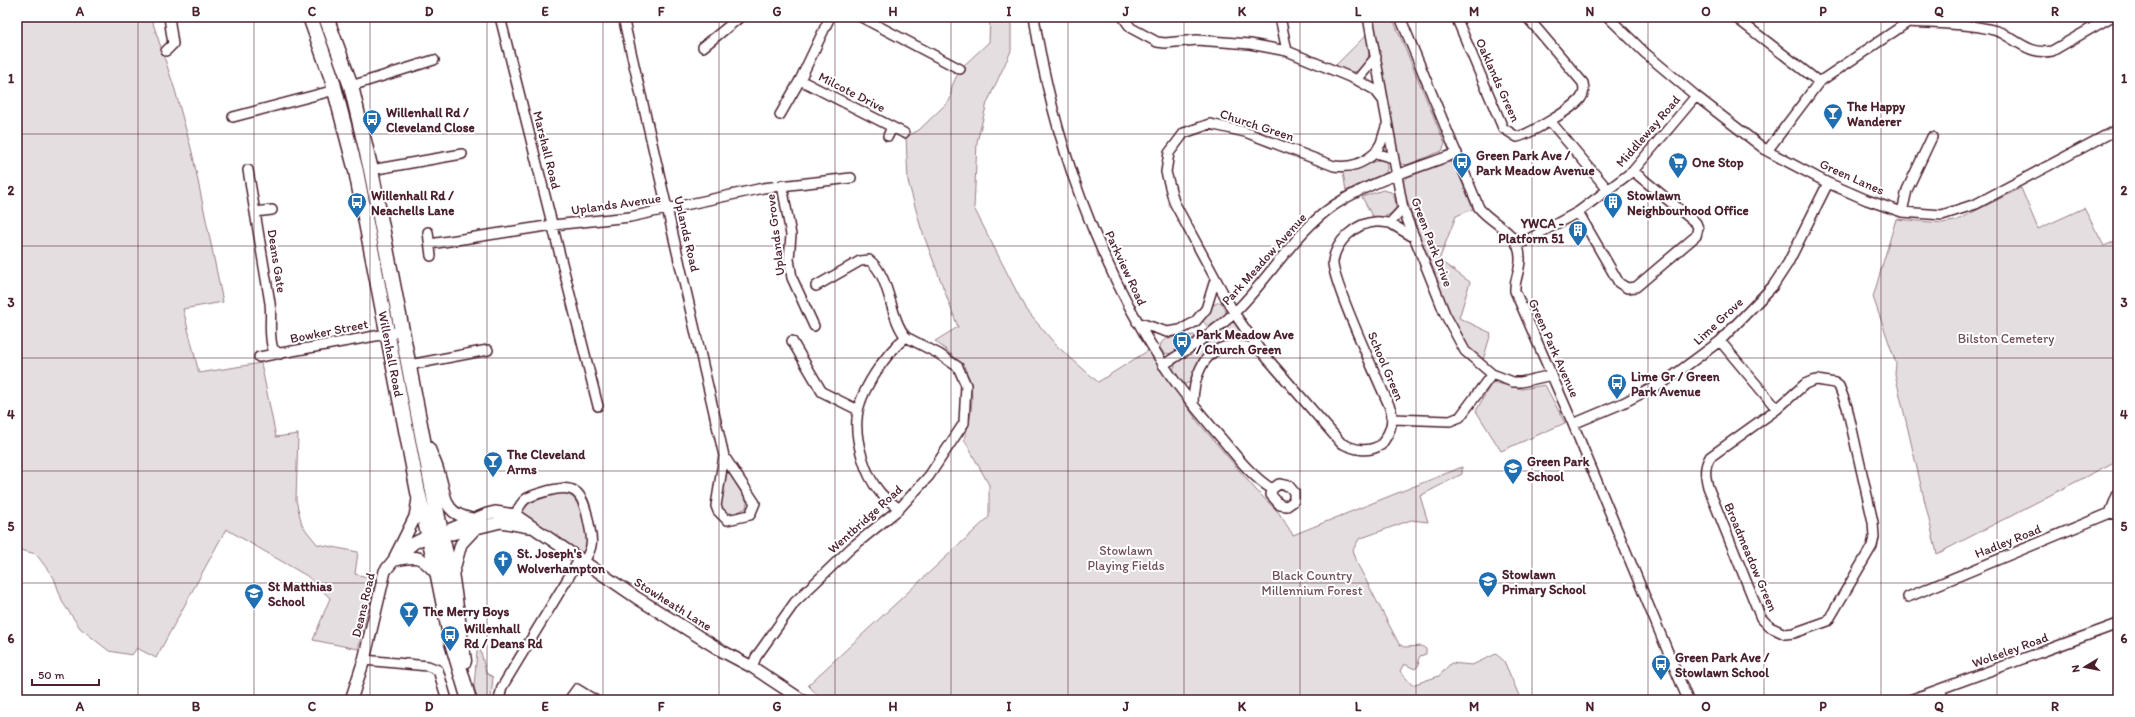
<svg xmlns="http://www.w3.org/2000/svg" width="2135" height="717" viewBox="0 0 2135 717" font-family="Itim,sans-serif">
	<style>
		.green { fill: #e5dee0; stroke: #987e86 }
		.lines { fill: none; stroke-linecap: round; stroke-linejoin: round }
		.minor-casing { stroke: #4a1f2b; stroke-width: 12 }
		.tertiary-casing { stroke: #4a1f2b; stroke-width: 14 }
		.trunk-casing { stroke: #4a1f2b; stroke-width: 17 }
		.minor { stroke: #fff; stroke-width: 9 }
		.tertiary { stroke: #fff; stroke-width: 11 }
		.trunk { stroke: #fff; stroke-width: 14 }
		.grid { fill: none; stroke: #4a1f2b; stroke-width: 1; stroke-opacity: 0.55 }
		.labels { text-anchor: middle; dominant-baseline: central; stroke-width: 4; stroke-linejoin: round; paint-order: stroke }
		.street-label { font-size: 13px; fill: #4a1f2b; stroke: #fff }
		.poi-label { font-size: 13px; font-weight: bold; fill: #4a1f2b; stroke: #fff; text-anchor: start }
		.park-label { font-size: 13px; fill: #714f58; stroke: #fff }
		.neatline { fill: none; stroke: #4a1f2b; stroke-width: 1.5 }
		.grid-label { font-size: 13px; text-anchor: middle; font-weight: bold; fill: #4a1f2b }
	</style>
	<rect width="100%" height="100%" fill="#fff"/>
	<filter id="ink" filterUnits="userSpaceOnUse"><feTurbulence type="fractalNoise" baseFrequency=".025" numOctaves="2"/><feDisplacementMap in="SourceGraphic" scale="8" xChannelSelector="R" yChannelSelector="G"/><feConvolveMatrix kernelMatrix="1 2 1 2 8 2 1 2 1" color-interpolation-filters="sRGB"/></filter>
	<g filter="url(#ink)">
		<path class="green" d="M 17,17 L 151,17 L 175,90 L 192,152 L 223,302 L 183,309 L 199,373 L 261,363 L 276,437 L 298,434 L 296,500 L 302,525 L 317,544 L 358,552 L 355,574 L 376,579 L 358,649 L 313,640 L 330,598 L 307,576 L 226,529 L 156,658 L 137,648 L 132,655 L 109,651 L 80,628 L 63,603 L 54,578 L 36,554 L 17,549 Z
			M 990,17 L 1011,17 L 1011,51 L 987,103 L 977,142 L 974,208 L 1026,310 L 1057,346 L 1098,382 L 1149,350 L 1198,422 L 1256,490 L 1279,513 L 1293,535 L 1462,467 L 1462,474 L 1420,496 L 1428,522 L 1411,520 L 1359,539 L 1353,550 L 1358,565 L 1399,644 L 1404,647 L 1422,646 L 1426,649 L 1426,654 L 1420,656 L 1418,660 L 1419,665 L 1415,669 L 1404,664 L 1400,671 L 1412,685 L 1439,676 L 1451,663 L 1472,665 L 1496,654 L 1504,661 L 1521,700 L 822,700 L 808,685 L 989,517 L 989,485 L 964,439 C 972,416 978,385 961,364 C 954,355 943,348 935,341 L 958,327 L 921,228 L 908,181 L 906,137 L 919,130 L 950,100 L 952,86 L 960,69 L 989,42 Z
			M 1373,17 L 1392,17 L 1445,144 L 1442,151 L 1407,165 L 1400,164 L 1395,150 Z
			M 1367,34 C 1369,47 1373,71 1353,72 C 1347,73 1340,68 1335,66 Z
			M 1382,159 L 1386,161 L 1387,168 L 1386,173 L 1346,191 L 1343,172 Z
			M 1449,162 L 1454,163 L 1473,209 L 1456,216 L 1439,260 L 1470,282 L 1459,318 L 1491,333 L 1483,360 L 1469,349 L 1446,309 L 1402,187 L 1403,182 L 1408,177 Z
			M 2021,188 L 2038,229 L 2084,208 L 2104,246 L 2118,240 L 2118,460 L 1937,554 L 1895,374 L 1896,363 L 1873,297 L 1896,219 L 1942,223 L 1955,221 Z
			M 1383,190 L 1391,192 L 1395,199 L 1396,208 C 1389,217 1383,218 1372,216 L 1362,197 Z
			M 1219,302 L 1225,304 L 1226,314 L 1208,327 L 1202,320 L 1213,305 Z
			M 1234,321 L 1239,327 L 1244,336 L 1242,340 C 1219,346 1195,357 1190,382 L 1183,385 L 1173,370 L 1176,363 L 1209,342 Z
			M 1194,335 L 1195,338 L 1173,353 L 1165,354 L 1160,348 L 1161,343 L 1166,338 Z
			M 1492,382 L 1522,389 L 1545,385 L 1565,423 L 1501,451 L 1476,411 Z
			M 727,469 L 747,502 L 746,508 L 734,514 L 722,511 L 720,503 Z
			M 561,492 C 567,494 573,496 576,502 C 583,511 589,540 586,551 L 581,552 L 576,549 L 523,514 L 524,505 Z
			M 478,640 L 486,673 L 493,677 L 491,700 L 477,700 L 474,686 Z"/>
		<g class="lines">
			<defs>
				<path id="minor" d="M 500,17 L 598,406
					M 623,17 L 724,456 L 755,503 L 750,515 L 727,520 L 718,511 L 716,506 L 724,456
					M 861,17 L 960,69
					M 1034,17 C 1053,139 1096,260 1163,364 C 1178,388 1197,409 1215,431 C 1233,451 1249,475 1272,489 L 1279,484 L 1289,486 L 1294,492 L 1294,501 L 1287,506 L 1280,505 L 1271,495 L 1272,489
					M 1123,17 L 1131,28 L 1157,42 L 1165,43 L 1197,40 L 1250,44 L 1287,51 L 1357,80 L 1376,57
					M 1280,17 L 1287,51
					M 1368,17 L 1403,209 L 1445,314 L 1465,351 L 1492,374 L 1513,382 L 1521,382 L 1552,375
					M 1400,17 L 1479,208 C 1493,225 1519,232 1520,257 C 1521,269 1514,280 1515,291 L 1573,424 L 1688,700
					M 1456,17 L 1503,128 L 1517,137 C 1530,134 1574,108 1581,98 C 1585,92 1584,88 1583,83 L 1527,17
					M 1608,17 L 1645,53 L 1696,96 L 1767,151 L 1828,183 L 1867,200 L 1902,212 L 1942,215 L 1976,204 L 2118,129
					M 1735,17 L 1819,82
					M 1901,17 L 1907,22 C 1933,24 1979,23 2002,33 C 2019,42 2031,55 2052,51 L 2111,17
					M 703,47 L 740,17
					M 166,51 L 173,44 L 169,17
					M 800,80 L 904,133
					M 1357,80 L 1375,90 L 1382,99
					M 351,86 L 434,60
					M 780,115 L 800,80 L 830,17
					M 233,117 L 335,90
					M 1550,121 L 1609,191
					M 888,136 L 892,127
					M 1767,151 L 1819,82 L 1911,20
					M 1375,153 L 1381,143 L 1386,127
					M 1393,158 L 1375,153 C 1362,164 1351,168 1334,166 L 1245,132 L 1210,124 L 1184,133 L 1169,153 L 1166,172 L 1174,202 L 1234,313 L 1260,350 L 1341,443 C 1355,450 1367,453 1381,445 C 1389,434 1394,424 1391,410 C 1381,386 1331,280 1333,261 C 1336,241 1356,223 1375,222 C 1380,221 1385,223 1390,223 L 1403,209
					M 248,170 L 270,303 C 272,318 268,335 273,349 L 280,354
					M 371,170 L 462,154
					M 782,185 L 791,235 L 789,259 L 792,278 L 814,326
					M 255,212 L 272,210
					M 1578,212 L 1619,283 L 1627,288 L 1636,287 L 1696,236 L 1698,228 L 1696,223 L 1633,171
					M 1902,212 L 1907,190 L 1932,137
					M 1390,223 L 1415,238
					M 428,232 L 431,256
					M 430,244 L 553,225 L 630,217 L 763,188 L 851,178
					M 1518,245 L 1578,212 L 1633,171 L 1696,96
					M 816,286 L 860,261 L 869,260 C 891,276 889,318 906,337 C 886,353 858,393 857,419 C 855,440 865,475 879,491 C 884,498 893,503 899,509
					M 1137,322 L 1167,332 L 1180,330 L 1195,322 L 1206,309 L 1215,280
					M 792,341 L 822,392 L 858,410
					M 1720,341 L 1777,409 L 1805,384 L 1812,381 L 1817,380 L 1835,383 L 1839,386 L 1847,407 L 1873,522 L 1874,537 L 1872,546 L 1828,621 L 1794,633 L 1785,634 L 1770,627 L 1761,618 L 1708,487 C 1705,475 1704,467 1710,457 L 1777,409
					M 259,357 L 403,331
					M 409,365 L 488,350
					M 1163,365 C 1187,350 1214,333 1234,313 C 1267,281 1289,241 1325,212 C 1360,184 1415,169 1457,153
					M 1193,404 C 1193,380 1202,350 1229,346 C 1239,344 1250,348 1260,350
					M 1393,419 L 1450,421 L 1460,417 L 1492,374
					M 1573,424 L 1623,403 L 1666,381 L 1720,341 L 1773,286 L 1788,263 L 1828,183
					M 2110,513 L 2118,493
					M 515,515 C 523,498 526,497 544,492 C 574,483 582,490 588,519 C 592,539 595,545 583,563
					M 1908,597 L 2110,513 L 2118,515
					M 364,660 L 428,666 L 438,670 L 447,700
					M 752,667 L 756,657 L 795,602 L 851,548 L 899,509 L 929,476 L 964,423 L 966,385 L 958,367 L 939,354 L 906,337
					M 1940,689 L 1944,700
					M 499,700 L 502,687 L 579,560
					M 569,700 L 577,689 L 595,700
					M 1910,700 L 2118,624
					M 2115,700 L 2118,699"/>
				<path id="tertiary" d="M 429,448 C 432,456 436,463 438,471 C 447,496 441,513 472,519
					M 452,534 L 501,522 L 529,527
					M 395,557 L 415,517 L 418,499
					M 396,560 C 420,555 420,556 437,574
					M 452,577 L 461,544 L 475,529
					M 351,700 L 364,660 L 385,571 L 393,561 L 414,543 L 428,536 L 441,533 L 487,514 L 495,512 L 515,515 L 637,598 L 722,651 L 752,667 L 802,700"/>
				<path id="trunk" d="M 310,17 L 332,79 L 356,171 L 418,492 L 438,576 L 450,636 L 469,700
					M 326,17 L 351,86 L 371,170 L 441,533 L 452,579 L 464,661"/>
			</defs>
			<use href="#minor" class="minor-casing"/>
			<use href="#tertiary" class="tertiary-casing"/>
			<use href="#trunk" class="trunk-casing"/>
			<use href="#minor" class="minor"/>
			<use href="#tertiary" class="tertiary"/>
			<use href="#trunk" class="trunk"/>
		</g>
	</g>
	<path class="grid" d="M 138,17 L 138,700M 254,17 L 254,700M 370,17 L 370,700M 487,17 L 487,700M 603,17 L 603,700M 719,17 L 719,700M 835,17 L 835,700M 951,17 L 951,700M 1068,17 L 1068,700M 1184,17 L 1184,700M 1300,17 L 1300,700M 1416,17 L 1416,700M 1532,17 L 1532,700M 1648,17 L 1648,700M 1764,17 L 1764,700M 1881,17 L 1881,700M 1997,17 L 1997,700M 17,134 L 2118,134M 17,246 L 2118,246M 17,358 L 2118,358M 17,471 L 2118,471M 17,583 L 2118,583"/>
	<defs>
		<symbol id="bar-pin" viewBox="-11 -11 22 30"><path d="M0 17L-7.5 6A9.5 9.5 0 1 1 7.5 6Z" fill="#1f6fb2" stroke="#fff"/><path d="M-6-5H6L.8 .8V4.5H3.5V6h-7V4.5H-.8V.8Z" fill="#fff"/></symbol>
		<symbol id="bus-pin" viewBox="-11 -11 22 30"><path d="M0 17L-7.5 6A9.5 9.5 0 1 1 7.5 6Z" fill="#1f6fb2" stroke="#fff"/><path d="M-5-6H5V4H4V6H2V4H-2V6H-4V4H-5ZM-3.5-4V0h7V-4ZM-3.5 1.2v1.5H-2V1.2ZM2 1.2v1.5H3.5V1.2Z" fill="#fff"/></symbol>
		<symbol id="supermarket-pin" viewBox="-11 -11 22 30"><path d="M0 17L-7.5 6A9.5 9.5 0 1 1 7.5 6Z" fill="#1f6fb2" stroke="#fff"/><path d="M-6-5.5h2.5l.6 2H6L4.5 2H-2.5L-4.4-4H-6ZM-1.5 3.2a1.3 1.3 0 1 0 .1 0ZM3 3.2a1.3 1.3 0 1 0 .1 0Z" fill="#fff"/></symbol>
		<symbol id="building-pin" viewBox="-11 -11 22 30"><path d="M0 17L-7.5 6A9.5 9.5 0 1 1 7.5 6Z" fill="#1f6fb2" stroke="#fff"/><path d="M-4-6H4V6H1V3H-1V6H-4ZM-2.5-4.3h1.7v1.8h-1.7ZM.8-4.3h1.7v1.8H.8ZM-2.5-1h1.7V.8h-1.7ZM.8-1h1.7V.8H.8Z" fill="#fff"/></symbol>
		<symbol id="school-pin" viewBox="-11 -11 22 30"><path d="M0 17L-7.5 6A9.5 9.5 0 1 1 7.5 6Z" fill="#1f6fb2" stroke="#fff"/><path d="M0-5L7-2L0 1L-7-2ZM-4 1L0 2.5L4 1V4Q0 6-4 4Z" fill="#fff"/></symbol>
		<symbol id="church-pin" viewBox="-11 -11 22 30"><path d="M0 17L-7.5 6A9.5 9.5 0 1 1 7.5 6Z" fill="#1f6fb2" stroke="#fff"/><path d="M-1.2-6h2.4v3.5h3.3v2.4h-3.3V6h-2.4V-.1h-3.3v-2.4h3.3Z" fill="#fff"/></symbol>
	</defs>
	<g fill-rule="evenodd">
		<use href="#bar-pin" x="1822" y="102" width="22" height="30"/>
		<use href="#bus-pin" x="361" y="108" width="22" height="30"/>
		<use href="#bus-pin" x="1451" y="151" width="22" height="30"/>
		<use href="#supermarket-pin" x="1667" y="151" width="22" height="30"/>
		<use href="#bus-pin" x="346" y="191" width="22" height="30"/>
		<use href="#building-pin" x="1602" y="191" width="22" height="30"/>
		<use href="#building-pin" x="1567" y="219" width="22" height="30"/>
		<use href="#bus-pin" x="1171" y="330" width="22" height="30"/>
		<use href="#bus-pin" x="1606" y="372" width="22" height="30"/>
		<use href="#bar-pin" x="482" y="450" width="22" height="30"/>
		<use href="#school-pin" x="1502" y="457" width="22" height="30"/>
		<use href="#church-pin" x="492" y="549" width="22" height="30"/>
		<use href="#school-pin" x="1477" y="570" width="22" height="30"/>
		<use href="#school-pin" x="243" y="582" width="22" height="30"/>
		<use href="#bar-pin" x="398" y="600" width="22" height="30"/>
		<use href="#bus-pin" x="439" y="624" width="22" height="30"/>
		<use href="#bus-pin" x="1650" y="653" width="22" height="30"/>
	</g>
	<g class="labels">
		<g class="street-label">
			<text transform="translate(1498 80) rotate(66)">Oaklands Green</text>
			<text transform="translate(852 92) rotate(27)">Milcote Drive</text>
			<text transform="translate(1257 125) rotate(18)">Church Green</text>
			<text transform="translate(1648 131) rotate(-49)">Middleway Road</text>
			<text transform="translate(547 150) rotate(76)">Marshall Road</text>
			<text transform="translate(1852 177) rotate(24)">Green Lanes</text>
			<text transform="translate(616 204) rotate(-8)">Uplands Avenue</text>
			<text transform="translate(687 234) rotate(77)">Uplands Road</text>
			<text transform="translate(775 235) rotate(-97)">Uplands Grove</text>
			<text transform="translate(1432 242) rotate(69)">Green Park Drive</text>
			<text transform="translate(1264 259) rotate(-48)">Park Meadow Avenue</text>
			<text transform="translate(277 261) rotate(81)">Deans Gate</text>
			<text transform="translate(1126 268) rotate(65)">Parkview Road</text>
			<text transform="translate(1718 321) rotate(-43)">Lime Grove</text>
			<text transform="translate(329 331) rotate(-11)">Bowker Street</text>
			<text transform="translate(1554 348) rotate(66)">Green Park Avenue</text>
			<text transform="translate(391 354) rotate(79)">Willenhall Road</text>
			<text transform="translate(1386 366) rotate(67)">School Green</text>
			<text transform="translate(865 519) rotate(-42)">Wentbridge Road</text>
			<text transform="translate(2008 541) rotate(-22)">Hadley Road</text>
			<text transform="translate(1751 557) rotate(67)">Broadmeadow Green</text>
			<text transform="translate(673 604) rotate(32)">Stowheath Lane</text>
			<text transform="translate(363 605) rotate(-77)">Deans Road</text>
			<text transform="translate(2010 650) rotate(-20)">Wolseley Road</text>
		</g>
		<g class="poi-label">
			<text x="1847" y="106">The Happy<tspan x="1847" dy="15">Wanderer</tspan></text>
			<text x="386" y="112">Willenhall Rd /<tspan x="386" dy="15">Cleveland Close</tspan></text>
			<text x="1476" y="155">Green Park Ave /<tspan x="1476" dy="15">Park Meadow Avenue</tspan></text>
			<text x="1692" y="162">One Stop</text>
			<text x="371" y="195">Willenhall Rd /<tspan x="371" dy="15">Neachells Lane</tspan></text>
			<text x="1627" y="195">Stowlawn<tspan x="1627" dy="15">Neighbourhood Office</tspan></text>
			<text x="1564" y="223" text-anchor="end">YWCA -<tspan x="1564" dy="15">Platform 51</tspan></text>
			<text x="1196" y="334">Park Meadow Ave<tspan x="1196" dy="15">/ Church Green</tspan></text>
			<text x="1631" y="376">Lime Gr / Green<tspan x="1631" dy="15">Park Avenue</tspan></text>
			<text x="507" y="454">The Cleveland<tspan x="507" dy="15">Arms</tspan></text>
			<text x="1527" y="461">Green Park<tspan x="1527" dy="15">School</tspan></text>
			<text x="517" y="553">St. Joseph's<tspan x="517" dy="15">Wolverhampton</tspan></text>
			<text x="1502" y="574">Stowlawn<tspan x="1502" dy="15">Primary School</tspan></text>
			<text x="268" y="586">St Matthias<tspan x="268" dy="15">School</tspan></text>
			<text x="423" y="611">The Merry Boys</text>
			<text x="464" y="628">Willenhall<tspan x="464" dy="15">Rd / Deans Rd</tspan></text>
			<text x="1675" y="657">Green Park Ave /<tspan x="1675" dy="15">Stowlawn School</tspan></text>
		</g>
		<g class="park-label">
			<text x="2006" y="338">Bilston Cemetery</text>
			<text x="1126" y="550">Stowlawn<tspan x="1126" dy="15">Playing Fields</tspan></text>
			<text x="1312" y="575">Black Country<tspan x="1312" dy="15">Millennium Forest</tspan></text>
		</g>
	</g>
	<rect width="2135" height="717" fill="none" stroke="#fff" stroke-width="44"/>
	<g transform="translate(2085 667) rotate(260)" stroke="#ffffff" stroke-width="3" paint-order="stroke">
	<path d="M0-3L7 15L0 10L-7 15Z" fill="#4a1f2b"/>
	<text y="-6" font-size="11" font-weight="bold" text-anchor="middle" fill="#4a1f2b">N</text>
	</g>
	<path d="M32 679v6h67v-6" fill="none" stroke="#4a1f2b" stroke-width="2"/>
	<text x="38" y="679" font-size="12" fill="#4a1f2b" stroke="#ffffff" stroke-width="3" paint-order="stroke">50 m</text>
	<rect x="22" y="22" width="2091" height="673" class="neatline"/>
	<g class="grid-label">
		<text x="80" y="16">A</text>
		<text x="196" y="16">B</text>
		<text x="312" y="16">C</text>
		<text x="429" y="16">D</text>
		<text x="545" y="16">E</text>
		<text x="661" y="16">F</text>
		<text x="777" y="16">G</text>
		<text x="893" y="16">H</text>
		<text x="1009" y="16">I</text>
		<text x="1126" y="16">J</text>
		<text x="1242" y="16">K</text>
		<text x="1358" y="16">L</text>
		<text x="1474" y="16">M</text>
		<text x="1590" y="16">N</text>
		<text x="1706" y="16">O</text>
		<text x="1823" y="16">P</text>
		<text x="1939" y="16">Q</text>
		<text x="2055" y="16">R</text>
		<text x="11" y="83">1</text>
		<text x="2124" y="83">1</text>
		<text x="11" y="195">2</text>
		<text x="2124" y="195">2</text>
		<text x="11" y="307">3</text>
		<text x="2124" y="307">3</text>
		<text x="11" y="419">4</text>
		<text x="2124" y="419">4</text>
		<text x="11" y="531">5</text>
		<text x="2124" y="531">5</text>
		<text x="11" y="643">6</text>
		<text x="2124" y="643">6</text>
		<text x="80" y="711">A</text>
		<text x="196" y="711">B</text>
		<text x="312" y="711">C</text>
		<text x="429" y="711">D</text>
		<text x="545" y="711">E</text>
		<text x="661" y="711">F</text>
		<text x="777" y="711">G</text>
		<text x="893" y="711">H</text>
		<text x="1009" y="711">I</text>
		<text x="1126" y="711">J</text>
		<text x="1242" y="711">K</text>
		<text x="1358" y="711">L</text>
		<text x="1474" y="711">M</text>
		<text x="1590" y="711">N</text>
		<text x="1706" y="711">O</text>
		<text x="1823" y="711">P</text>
		<text x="1939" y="711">Q</text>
		<text x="2055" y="711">R</text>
	</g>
</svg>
